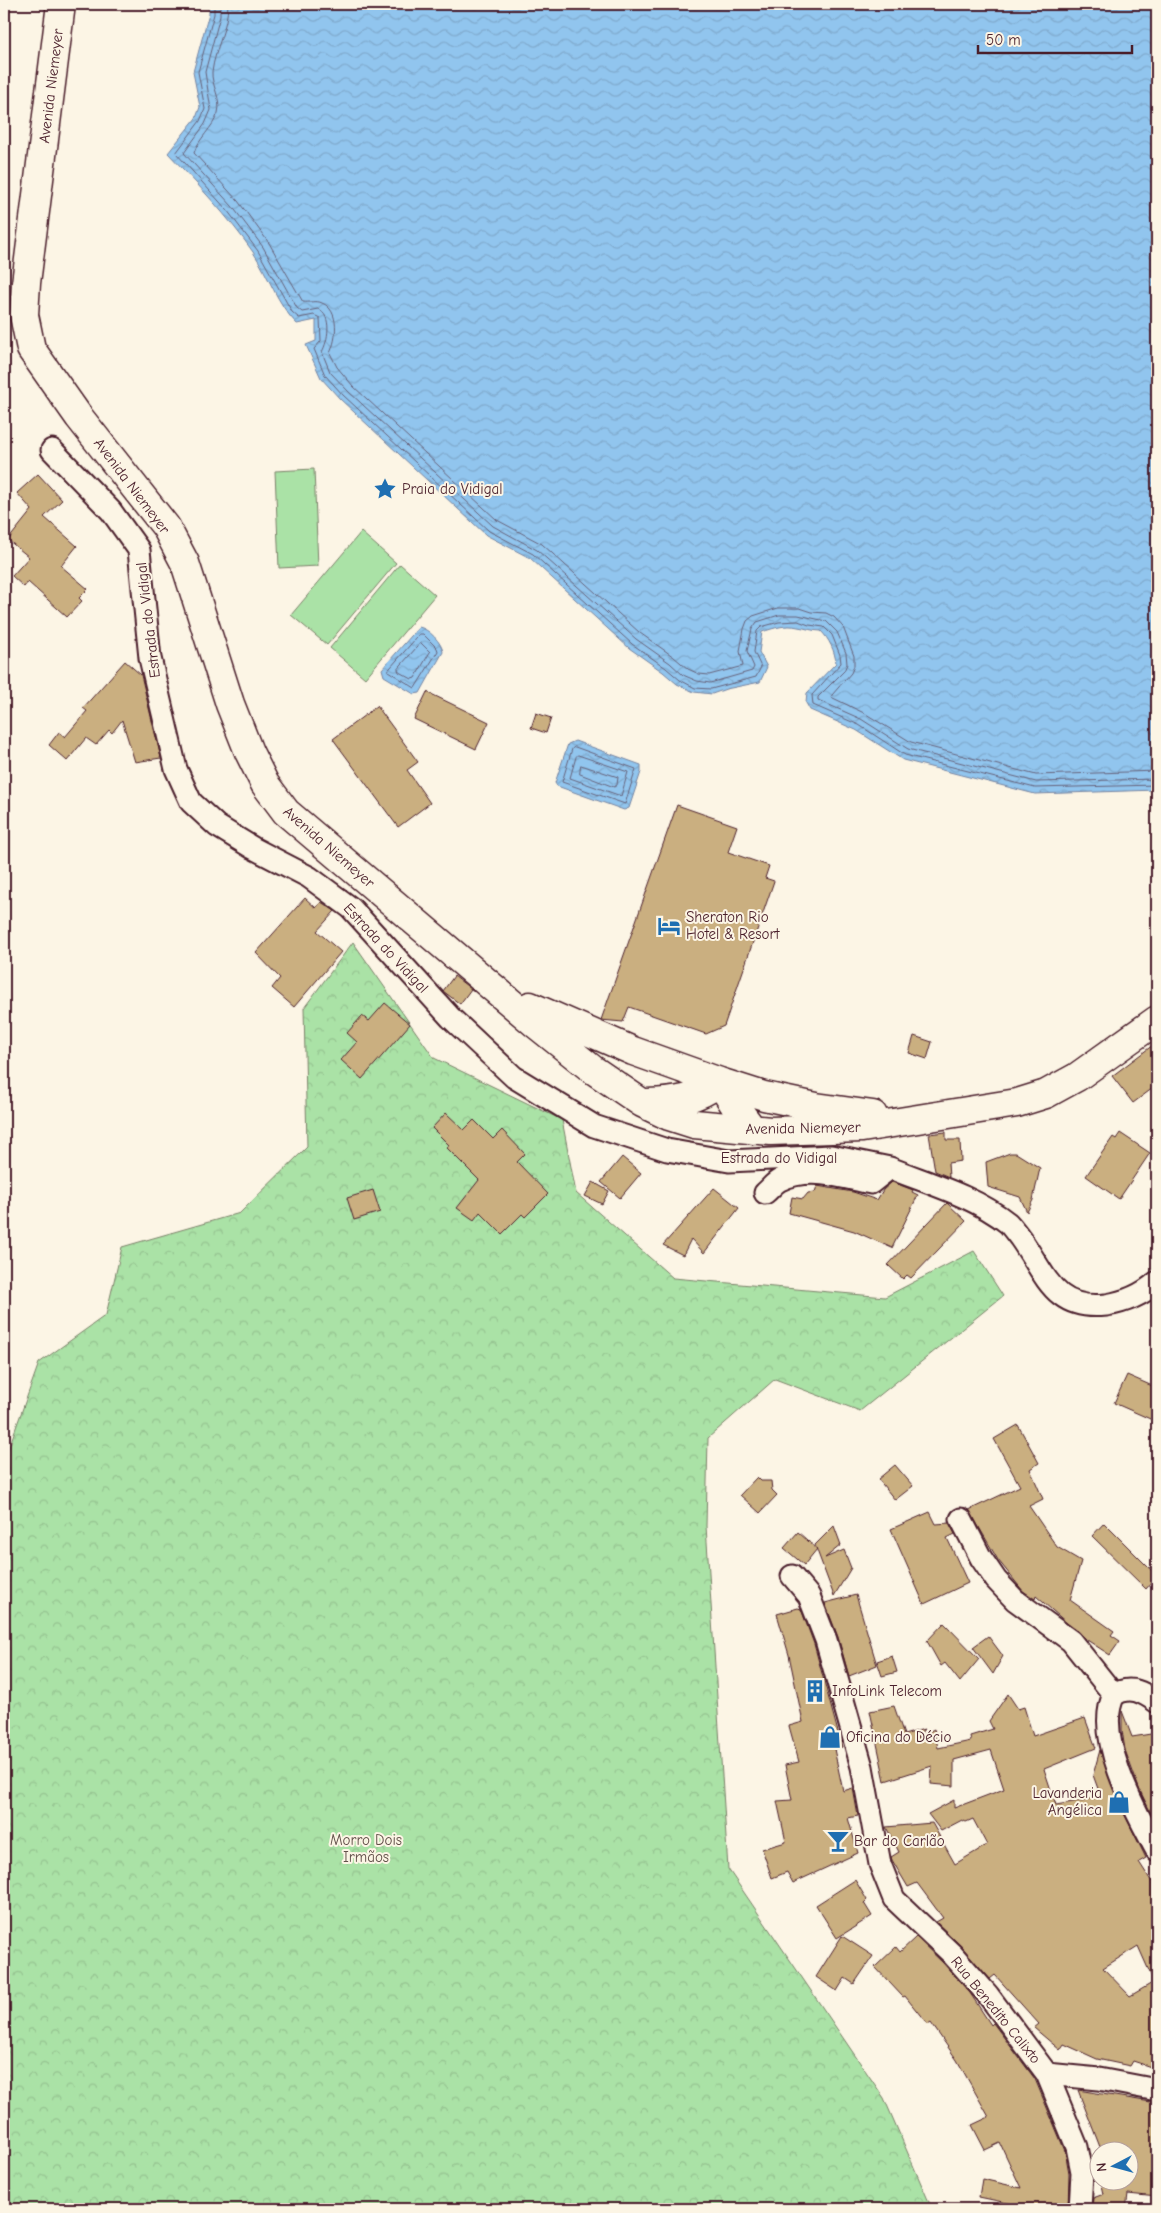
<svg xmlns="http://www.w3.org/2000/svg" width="1161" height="2213" viewBox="0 0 1161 2213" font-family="'Comic Neue',sans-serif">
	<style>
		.park { fill: url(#park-crowns); stroke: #7a8068 }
		.garden { fill: #aae2a6; stroke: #7a8068 }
		.water { fill: url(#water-waves); stroke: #7583a0 }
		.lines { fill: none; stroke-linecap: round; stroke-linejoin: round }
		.shore { stroke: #666179; stroke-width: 1 }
		.building { fill: #caaf80; stroke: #4a1f2b; fill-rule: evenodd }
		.minor-casing { stroke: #4a1f2b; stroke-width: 25 }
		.primary-casing { stroke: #4a1f2b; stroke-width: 31 }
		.minor { stroke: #fcf5e5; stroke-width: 21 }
		.primary { stroke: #fcf5e5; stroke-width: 28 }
		.labels { text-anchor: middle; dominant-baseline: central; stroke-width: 4; stroke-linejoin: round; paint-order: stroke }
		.street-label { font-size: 15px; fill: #4a1f2b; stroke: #fcf5e5 }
		.poi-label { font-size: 15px; fill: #4a1f2b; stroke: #fcf5e5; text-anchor: start }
		.park-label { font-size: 15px; fill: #62504a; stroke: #fcf5e5 }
	</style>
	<defs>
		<pattern id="park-crowns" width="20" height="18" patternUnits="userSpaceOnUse" patternTransform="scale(1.25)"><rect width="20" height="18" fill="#aae2a6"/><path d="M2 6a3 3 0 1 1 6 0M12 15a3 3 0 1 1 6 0" fill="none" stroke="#94c18f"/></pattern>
		<pattern id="water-waves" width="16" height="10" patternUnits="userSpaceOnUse" patternTransform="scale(1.25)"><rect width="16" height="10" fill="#91c5ee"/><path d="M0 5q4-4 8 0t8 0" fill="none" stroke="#7fa9cc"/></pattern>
	</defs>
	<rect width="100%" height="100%" fill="#fcf5e5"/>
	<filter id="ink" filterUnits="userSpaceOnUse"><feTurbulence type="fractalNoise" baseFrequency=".02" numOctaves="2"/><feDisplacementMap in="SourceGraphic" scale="10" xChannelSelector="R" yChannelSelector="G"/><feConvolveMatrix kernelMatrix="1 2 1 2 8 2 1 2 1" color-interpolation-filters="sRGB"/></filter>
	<g filter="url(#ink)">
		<path class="park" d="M 353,942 L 434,1058 L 562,1120 L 576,1193 L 673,1278 L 885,1297 L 974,1251 L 1003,1296 L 860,1411 L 775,1379 L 708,1438 L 706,1526 L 728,1869 L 884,2098 L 932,2209 L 4,2209 L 4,1450 L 8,1450 L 39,1363 L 106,1315 L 122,1247 L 240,1213 L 307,1147 L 304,1008 Z"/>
		<path class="garden" d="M 314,469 L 318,566 L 279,568 L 275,471 Z
			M 361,532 L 396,563 L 327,645 L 291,615 Z
			M 400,564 L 435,595 L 365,678 L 330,648 Z"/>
		<path class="water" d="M 209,4 L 1157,4 L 1157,790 L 1035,794 L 903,760 L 856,730 L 810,710 L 806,703 L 807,693 L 836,663 C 835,651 829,639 821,631 C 812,631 806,628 798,627 C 786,624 774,628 762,632 L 759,652 L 767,667 L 760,682 L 726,689 L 712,694 L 694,692 L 677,684 L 663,672 L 629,648 L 530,558 L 486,535 L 340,399 L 321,378 L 306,345 L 316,341 L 316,320 L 297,324 C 277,304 269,276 253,252 C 228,216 198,185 168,153 L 196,118 L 200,107 L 193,72 L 209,13 Z
			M 419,627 C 429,629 442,643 443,652 L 420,693 L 414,694 L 384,676 L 382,669 Z
			M 575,741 L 641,765 L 641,772 L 629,808 L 624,810 L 557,786 L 555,783 L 568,744 Z"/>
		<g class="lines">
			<path class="shore" d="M 214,4 L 214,14 L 198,72 L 205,109 L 200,121 L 176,153 L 227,210 L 258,251 L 292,312 L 299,318 L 314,315 L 320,318 L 321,341 L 314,349 L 325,375 L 343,395 L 489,531 L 533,554 L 632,644 L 666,668 L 680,680 L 695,688 L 711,689 L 756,677 L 761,667 L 754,652 L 757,631 L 761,627 L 779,622 L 798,621 L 809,625 L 824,627 L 832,635 L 840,655 L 841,663 L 812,695 L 813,705 L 859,725 L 905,755 L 1035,788 L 1157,785
				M 220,4 L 220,16 L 205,72 L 211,110 L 205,124 L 184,153 L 232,206 L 263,247 L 297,308 L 302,312 L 318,309 C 333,316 328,341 322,352 L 330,372 L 348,391 L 493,526 L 537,550 L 636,639 L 670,663 L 683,675 L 697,681 L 710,683 L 752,671 L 754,667 L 747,651 L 752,629 L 757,622 L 779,615 L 798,615 L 826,621 L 837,632 L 846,653 L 847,664 L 844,671 L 818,697 L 818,700 L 861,719 L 908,749 L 1036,782 L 1157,779
				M 228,4 C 228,28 215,48 212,72 C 211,85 222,99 218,113 C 213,128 198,139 194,153 L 238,201 L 269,243 L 303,302 C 309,303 316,300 322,303 C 340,310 337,339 330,353 L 337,367 L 353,386 L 497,520 L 542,544 L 640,633 L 674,657 L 688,669 L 699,674 L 709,675 L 743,666 L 740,651 L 744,629 L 747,621 L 753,616 L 778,608 L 799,608 L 811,612 L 826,613 L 834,617 L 843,627 L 854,656 L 854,666 L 851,673 L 832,695 L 831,697 L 866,714 L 911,742 L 1036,775 L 1157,771
				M 420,634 L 423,634 L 437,648 L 438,651 L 415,688 L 388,671 Z
				M 421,643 L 430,652 L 415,678 L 412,679 L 399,672 L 398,669 Z
				M 575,747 L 636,769 L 625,804 L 562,782 L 572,749 Z
				M 578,755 L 628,772 L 621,796 L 570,778 L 576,757 Z
				M 581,765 L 618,777 L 617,785 L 614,787 L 580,774 Z"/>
		</g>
		<path class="building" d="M 38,474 L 62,500 L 44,517 L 77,546 L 61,566 L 88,589 L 79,598 L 82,601 L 67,617 L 28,582 L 24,587 L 12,576 L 29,557 L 8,540 L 32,510 L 17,493 Z
			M 125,661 L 141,675 L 161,758 L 135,762 L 122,720 L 112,733 L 109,730 L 96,745 L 86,738 L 67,761 L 49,745 L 59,732 L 65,737 L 87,711 L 83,708 Z
			M 427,692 L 489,722 L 476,749 L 414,719 Z
			M 377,706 L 418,762 L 407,770 L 430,803 L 398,827 L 333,739 Z
			M 536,713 L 551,718 L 546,733 L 531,728 Z
			M 677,805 L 737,826 L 728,852 L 769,866 L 765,878 L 774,881 L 724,1026 L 706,1034 L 629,1007 L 623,1022 L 601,1020 Z
			M 305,898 L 316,908 L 321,902 L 335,911 L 317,931 L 341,952 L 294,1007 L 272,988 L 280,978 L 256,953 Z
			M 454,976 L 471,989 L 460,1004 L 443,991 Z
			M 385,1003 L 410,1024 L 362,1079 L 341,1060 L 357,1042 L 347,1033 L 362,1016 L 369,1021 Z
			M 914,1036 L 932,1042 L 927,1059 L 909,1053 Z
			M 1157,1042 L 1157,1085 L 1133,1103 L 1112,1076 Z
			M 446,1113 L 464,1130 L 474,1120 L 493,1139 L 502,1130 L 525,1154 L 517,1162 L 548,1194 L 525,1217 L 522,1214 L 502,1234 L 480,1212 L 474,1220 L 457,1208 L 479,1180 L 447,1148 L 449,1145 L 432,1128 Z
			M 946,1132 L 946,1140 L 960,1140 L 961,1161 L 948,1163 L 949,1177 L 935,1171 L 929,1134 Z
			M 1120,1133 L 1150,1153 L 1119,1199 L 1086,1176 L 1113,1137 L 1116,1139 Z
			M 1010,1153 L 1016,1153 L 1040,1168 L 1033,1200 L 1027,1212 L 1020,1197 L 988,1187 L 986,1162 Z
			M 622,1157 L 641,1173 L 620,1198 L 601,1182 Z
			M 593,1182 L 609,1191 L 602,1204 L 585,1196 Z
			M 892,1182 L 913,1190 L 912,1192 L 918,1195 L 892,1248 L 854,1231 L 789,1213 L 792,1197 L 803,1199 L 808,1193 L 815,1192 L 817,1186 L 853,1192 L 877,1200 L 883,1190 Z
			M 714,1188 L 739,1208 L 704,1253 L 691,1239 L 683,1255 L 663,1245 Z
			M 373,1190 L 380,1212 L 354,1220 L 347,1198 Z
			M 947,1203 L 966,1221 L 911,1278 L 907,1275 L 903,1279 L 888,1265 Z
			M 1127,1375 L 1157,1388 L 1157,1422 L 1114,1403 Z
			M 1018,1425 L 1039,1463 L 1030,1469 L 1043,1499 L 1029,1506 L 1057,1547 L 1081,1561 L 1070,1600 L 1114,1631 L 1111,1635 L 1120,1641 L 1110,1655 L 1084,1638 L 1036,1596 L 1035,1599 L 1023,1591 L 998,1560 L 969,1510 L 1020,1486 L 994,1439 Z
			M 895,1465 L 913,1486 L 895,1500 L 878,1479 Z
			M 757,1477 L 761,1481 L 771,1481 L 772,1490 L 777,1495 L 760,1513 L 740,1495 Z
			M 930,1512 L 936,1524 L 949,1523 L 955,1534 L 947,1538 L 968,1583 L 924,1604 L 891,1529 Z
			M 1104,1523 L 1157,1576 L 1146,1589 L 1092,1536 Z
			M 834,1526 L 841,1545 L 825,1558 L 844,1550 L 851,1568 L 834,1596 L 815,1545 Z
			M 798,1532 L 817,1549 L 804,1565 L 784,1548 Z
			M 856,1595 L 877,1665 L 849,1676 L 838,1637 L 825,1603 Z
			M 798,1608 L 801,1609 L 814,1644 L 842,1747 L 834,1749 L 843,1791 L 853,1788 L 858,1816 L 848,1818 L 858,1853 L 793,1883 L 787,1872 L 772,1878 L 762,1849 L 786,1842 L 777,1801 L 792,1800 L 785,1765 L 799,1762 L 789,1726 L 803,1722 L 789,1655 L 777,1614 Z
			M 944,1623 L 979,1659 L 960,1682 L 945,1663 L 941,1666 L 927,1641 Z
			M 988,1636 L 1003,1656 L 993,1674 L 973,1647 Z
			M 892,1656 L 897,1672 L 882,1676 L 877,1661 Z
			M 1008,1694 L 1018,1709 L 1024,1707 L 1033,1736 L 1085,1718 L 1096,1748 L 1044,1769 L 1056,1805 L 1101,1797 L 1093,1775 L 1100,1750 L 1118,1801 L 1146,1858 L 1139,1862 L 1157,1890 L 1157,2069 L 1133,2061 L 1130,2066 L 1097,2059 L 1064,2044 L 1060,2050 L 1034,2028 L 1039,2024 L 995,1975 L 990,1979 L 961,1946 L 936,1922 L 943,1918 L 917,1883 L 908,1887 L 892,1860 L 891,1857 L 899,1852 L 886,1827 L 932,1823 L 955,1864 L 987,1845 L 973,1819 L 966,1822 L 962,1820 L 941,1831 L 928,1814 L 954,1800 L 954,1808 L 1004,1789 L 991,1750 L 954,1760 L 954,1786 L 931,1784 L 932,1766 L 885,1781 L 870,1711 L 894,1706 L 904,1735 L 924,1729 L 917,1738 L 934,1729 L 938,1748 L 971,1741 L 970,1736 L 993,1729 L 989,1721 ZM 1138,1946 L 1154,1982 L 1130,1996 L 1103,1968 Z
			M 1122,1711 L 1132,1737 L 1157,1733 L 1157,1825 L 1140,1791 L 1125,1750 L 1122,1730 Z
			M 855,1880 L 867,1900 L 864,1903 L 872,1916 L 837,1938 L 816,1905 Z
			M 842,1936 L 873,1956 L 854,1984 L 845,1978 L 837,1991 L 816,1977 Z
			M 916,1937 L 943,1963 L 970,1993 L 991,2025 L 993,2023 L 1035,2079 L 1065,2151 L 1069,2173 L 1068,2209 L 1036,2209 L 979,2197 L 982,2179 L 1021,2188 L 1000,2143 L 985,2150 L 972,2125 L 989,2117 L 957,2060 L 931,2023 L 928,2025 L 905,1996 L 903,1997 L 875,1967 L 896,1947 L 900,1952 Z
			M 1078,2090 L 1157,2103 L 1157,2197 L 1128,2194 L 1126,2209 L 1092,2209 L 1093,2198 L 1104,2194 L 1102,2185 L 1111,2186 L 1112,2180 L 1128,2180 L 1128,2150 L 1116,2150 L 1115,2143 L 1100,2147 Z"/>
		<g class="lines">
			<defs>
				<path id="minor" d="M 52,450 L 111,511 L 139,550 L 150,658 L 176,769 L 191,802 L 217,826 L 253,848 L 309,877 L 351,908 L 451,1018 L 514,1077 L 594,1126 L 667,1150 L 729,1161 L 831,1156 L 890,1168
					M 765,1193 C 770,1189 774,1183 780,1180 C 808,1166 842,1177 871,1183 L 890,1168 C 930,1184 974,1196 1008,1223 C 1012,1227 1016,1233 1020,1238 C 1046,1274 1053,1311 1106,1305 C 1126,1302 1142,1295 1157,1282
					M 961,1519 L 981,1558 L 996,1580 L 1015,1600 L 1071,1641 L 1114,1695
					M 792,1576 L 809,1596 L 826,1640 L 862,1767 L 880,1864 L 894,1899 L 952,1954 L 988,1995 L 1047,2074 L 1077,2147 L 1082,2172 L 1080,2209
					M 1114,1695 C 1093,1736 1137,1814 1157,1851
					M 1114,1695 C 1130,1684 1144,1693 1157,1702
					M 1047,2074 L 1099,2079 L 1157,2090"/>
				<path id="primary" d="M 61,4 L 26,283 L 24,315 L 31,349 L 79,417 L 166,527 L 185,563 L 230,704 L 249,752 L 265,784 L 286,812 L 537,1025 L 592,1069 L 642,1103 L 669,1116 L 694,1124 L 771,1131 L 862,1128 L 1017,1103 L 1046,1094 L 1077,1077 L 1157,1020
					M 530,1006 L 633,1051 L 720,1082 L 764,1096 L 816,1107 L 873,1115
					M 647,1103 C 677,1102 695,1100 720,1082 L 737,1109 L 753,1130"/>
			</defs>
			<use href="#minor" class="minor-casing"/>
			<use href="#primary" class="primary-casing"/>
			<use href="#minor" class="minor"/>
			<use href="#primary" class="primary"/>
		</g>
	</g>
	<defs>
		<symbol id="sight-bare" viewBox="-9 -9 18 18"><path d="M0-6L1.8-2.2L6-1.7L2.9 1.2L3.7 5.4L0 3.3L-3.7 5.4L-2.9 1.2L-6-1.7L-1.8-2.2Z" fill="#1f6fb2" stroke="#fcf5e5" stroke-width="2.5" paint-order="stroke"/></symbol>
		<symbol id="hotel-bare" viewBox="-9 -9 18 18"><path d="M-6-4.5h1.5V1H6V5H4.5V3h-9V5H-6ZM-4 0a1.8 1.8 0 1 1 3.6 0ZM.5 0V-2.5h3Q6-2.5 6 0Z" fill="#1f6fb2" stroke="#fcf5e5" stroke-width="2.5" paint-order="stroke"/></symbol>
		<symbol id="building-bare" viewBox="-9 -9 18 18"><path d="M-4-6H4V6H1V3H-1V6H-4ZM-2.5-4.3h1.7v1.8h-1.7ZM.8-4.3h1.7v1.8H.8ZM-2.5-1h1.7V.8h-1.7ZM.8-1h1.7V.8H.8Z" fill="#1f6fb2" stroke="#fcf5e5" stroke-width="2.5" paint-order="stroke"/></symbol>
		<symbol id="shop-bare" viewBox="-9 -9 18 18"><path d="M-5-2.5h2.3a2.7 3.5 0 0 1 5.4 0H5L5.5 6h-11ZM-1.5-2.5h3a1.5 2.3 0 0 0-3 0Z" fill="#1f6fb2" stroke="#fcf5e5" stroke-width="2.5" paint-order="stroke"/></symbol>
		<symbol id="bar-bare" viewBox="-9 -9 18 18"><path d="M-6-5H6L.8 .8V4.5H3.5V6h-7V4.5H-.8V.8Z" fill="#1f6fb2" stroke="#fcf5e5" stroke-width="2.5" paint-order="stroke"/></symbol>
	</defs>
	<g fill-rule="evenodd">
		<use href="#sight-bare" x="369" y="473" width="32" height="32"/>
		<use href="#hotel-bare" x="653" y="910" width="32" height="32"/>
		<use href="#building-bare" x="799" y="1675" width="32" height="32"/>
		<use href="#shop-bare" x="814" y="1721" width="32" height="32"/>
		<use href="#shop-bare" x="1103" y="1786" width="32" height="32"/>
		<use href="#bar-bare" x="822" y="1825" width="32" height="32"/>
	</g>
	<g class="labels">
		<g class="street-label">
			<text transform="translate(51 86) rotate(-83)">Avenida Niemeyer</text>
			<text transform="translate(132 486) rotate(53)">Avenida Niemeyer</text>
			<text transform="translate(148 620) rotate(-97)">Estrada do Vidigal</text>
			<text transform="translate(329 847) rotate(41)">Avenida Niemeyer</text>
			<text transform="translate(386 948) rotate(47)">Estrada do Vidigal</text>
			<text transform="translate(803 1128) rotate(-1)">Avenida Niemeyer</text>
			<text x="779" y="1158">Estrada do Vidigal</text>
			<text transform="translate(996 2010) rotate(51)">Rua Benedito Calixto</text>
		</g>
		<g class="poi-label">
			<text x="402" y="489">Praia do Vidigal</text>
			<text x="686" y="917">Sheraton Rio<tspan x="686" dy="17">Hotel &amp; Resort</tspan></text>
			<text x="832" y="1691">InfoLink Telecom</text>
			<text x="846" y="1737">Oficina do Décio</text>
			<text x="1102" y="1793" text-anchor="end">Lavanderia<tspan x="1102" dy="17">Angélica</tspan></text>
			<text x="854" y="1841">Bar do Carlão</text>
		</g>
		<g class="park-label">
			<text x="366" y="1840">Morro Dois<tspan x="366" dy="17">Irmãos</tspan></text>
		</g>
	</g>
	<rect width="1161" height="2213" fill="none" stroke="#fcf5e5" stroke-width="20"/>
	<rect x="10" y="10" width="1141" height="2193" fill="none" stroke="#4a1f2b" stroke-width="2" filter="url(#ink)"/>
	<g transform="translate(1114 2166) rotate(264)"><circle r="24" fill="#fcf5e5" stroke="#b59f9b"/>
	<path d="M0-4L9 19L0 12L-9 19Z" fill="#1f6fb2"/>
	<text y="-8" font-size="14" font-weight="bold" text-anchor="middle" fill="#4a1f2b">N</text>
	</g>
	<path d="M978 45v8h154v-8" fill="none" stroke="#4a1f2b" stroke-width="2.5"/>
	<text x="986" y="45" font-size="15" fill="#4a1f2b" stroke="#fcf5e5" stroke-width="4" paint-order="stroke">50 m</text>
</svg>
